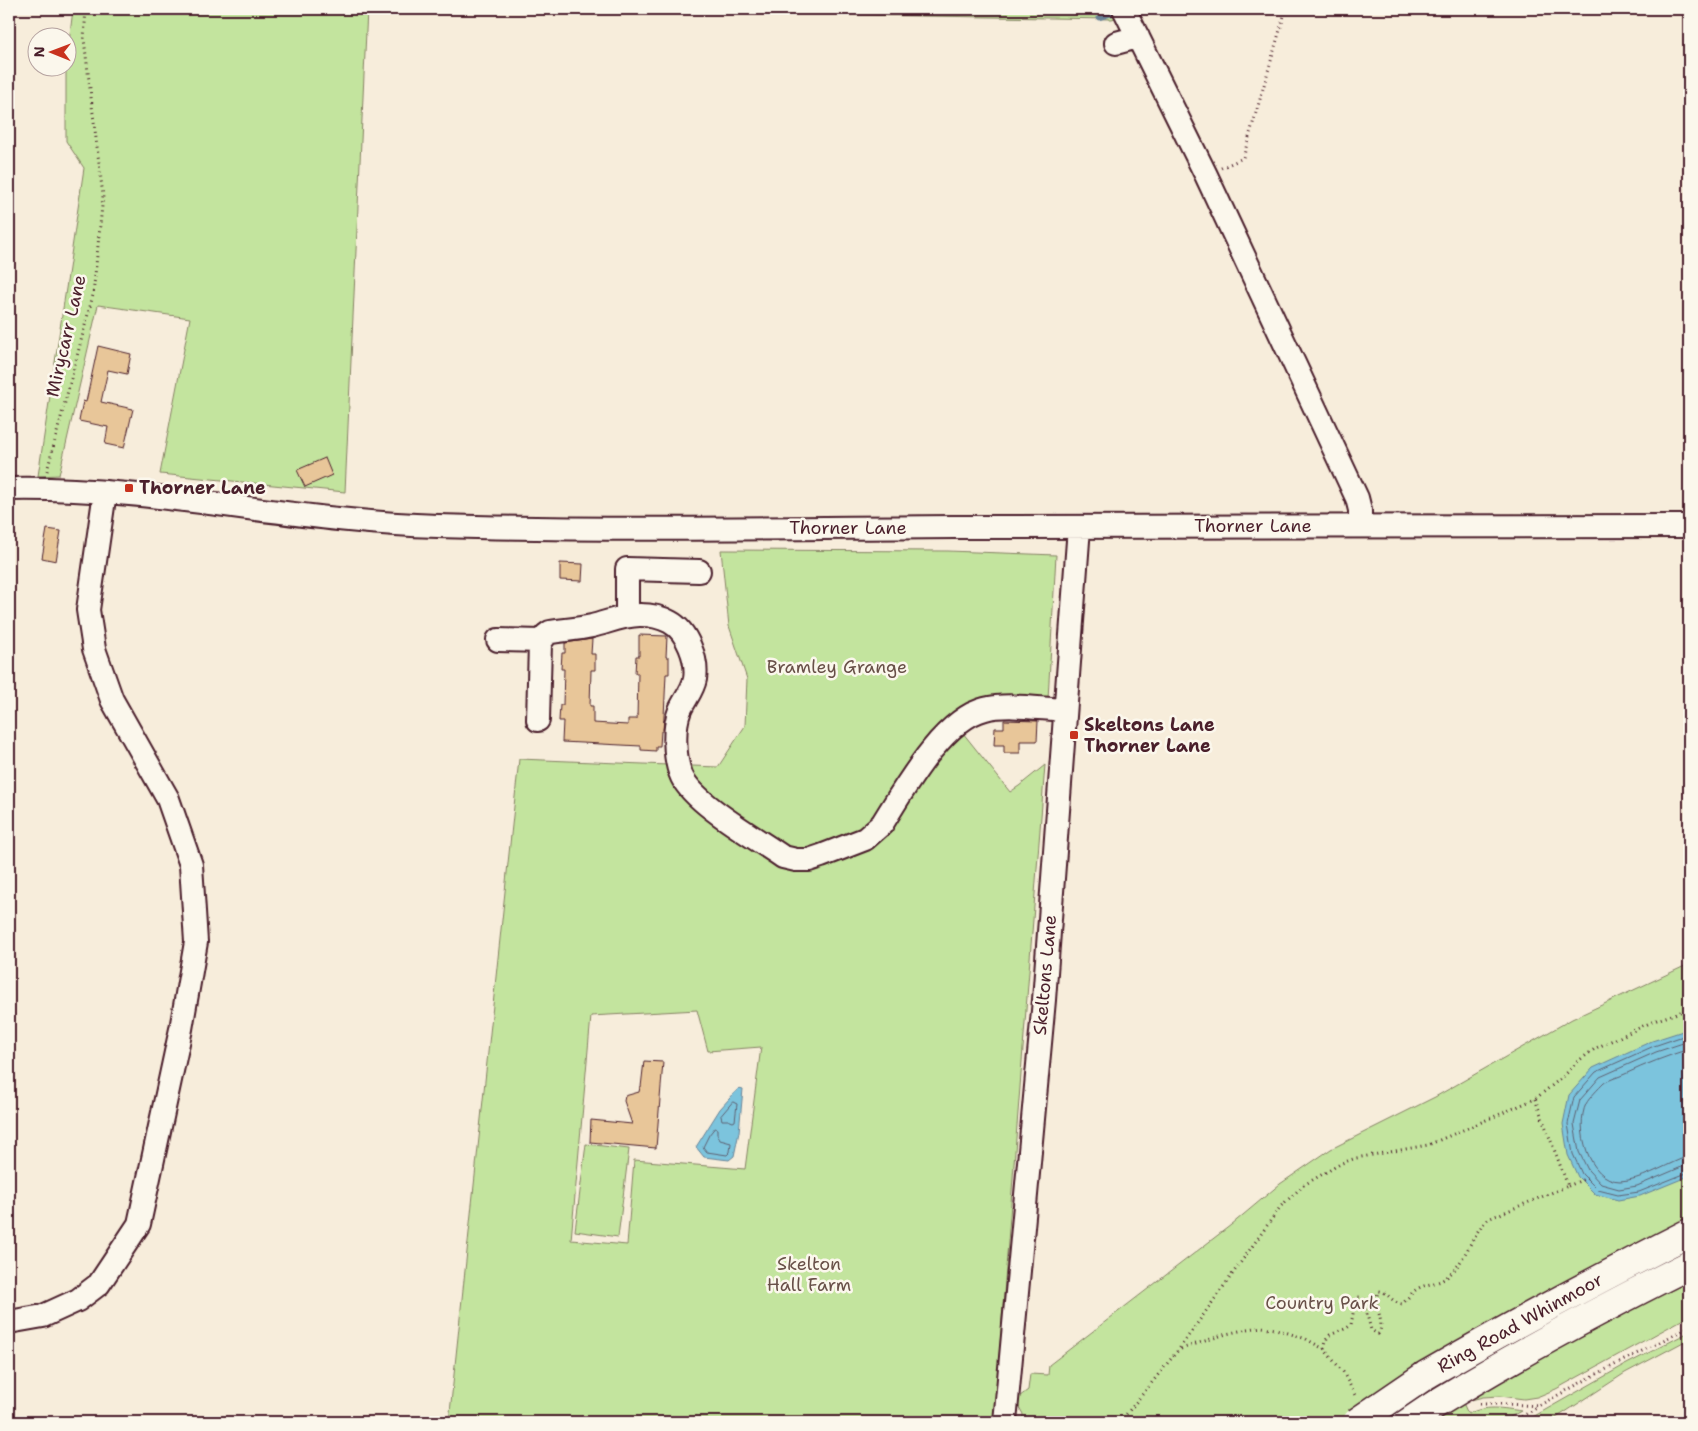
<svg xmlns="http://www.w3.org/2000/svg" width="1698" height="1431" viewBox="0 0 1698 1431" font-family="'Shantell Sans',sans-serif">
	<style>
		.green { fill: #c3e49e; stroke: #868264; fill-rule: evenodd }
		.water { fill: #7cc4dd; stroke: #688296 }
		.lines { fill: none; stroke-linecap: round; stroke-linejoin: round }
		.shore { stroke: #5e6172; stroke-width: 1 }
		.stream { stroke: #688296; stroke-width: 5 }
		.building { fill: #e8c699; stroke: #4a1f2b }
		.minor-casing { stroke: #4a1f2b; stroke-width: 26 }
		.highway-casing { stroke: #4a1f2b; stroke-width: 31 }
		.path { stroke: #4a1f2b; stroke-width: 3; stroke-dasharray: 1 4; stroke-linecap: butt }
		.minor { stroke: #fbf7ec; stroke-width: 22 }
		.highway { stroke: #fbf7ec; stroke-width: 28 }
		.highway-bridge-casing { stroke: #4a1f2b; stroke-width: 31; stroke-linecap: butt }
		.highway-bridge { stroke: #fbf7ec; stroke-width: 28 }
		.poi-dot { fill: #c8321e; stroke: #fbf7ec; stroke-width: 2 }
		.labels { text-anchor: middle; dominant-baseline: central; stroke-width: 5; stroke-linejoin: round; paint-order: stroke }
		.street-label { font-size: 18px; fill: #4a1f2b; stroke: #fbf7ec }
		.poi-label { font-size: 18px; font-weight: bold; fill: #4a1f2b; stroke: #fbf7ec; text-anchor: start }
		.park-label { font-size: 18px; fill: #685048; stroke: #fbf7ec }
	</style>
	<rect width="100%" height="100%" fill="#f7eddb"/>
	<filter id="ink" filterUnits="userSpaceOnUse"><feTurbulence type="fractalNoise" baseFrequency=".02" numOctaves="2"/><feDisplacementMap in="SourceGraphic" scale="10" xChannelSelector="R" yChannelSelector="G"/><feConvolveMatrix kernelMatrix="1 2 1 2 8 2 1 2 1" color-interpolation-filters="sRGB"/></filter>
	<g filter="url(#ink)">
		<path class="green" d="M 73,9 L 367,9 L 345,492 L 160,474 L 190,318 L 98,305 L 59,475 L 38,476 L 84,168 L 66,141 L 66,68 Z
			M 741,9 L 1111,9 L 1118,17 L 1112,19 L 742,13 Z
			M 721,550 L 948,551 L 1056,555 L 1048,699 L 979,719 L 963,733 L 1010,792 L 1019,786 L 1045,765 L 994,1422 L 449,1422 L 519,759 L 718,767 L 745,726 L 747,679 L 729,626 ZM 697,1010 L 708,1051 L 761,1047 L 745,1169 L 634,1160 L 627,1245 L 571,1240 L 591,1016 Z
			M 1689,964 L 1689,1223 L 1442,1356 L 1468,1414 C 1485,1405 1503,1408 1521,1411 L 1501,1422 L 1022,1422 L 1023,1414 L 1015,1400 L 1028,1390 L 1030,1374 L 1048,1375 L 1049,1365 L 1231,1225 L 1280,1184 L 1331,1149 L 1435,1097 L 1572,1019 Z
			M 586,1144 L 629,1149 L 618,1237 L 575,1231 Z
			M 1689,1275 L 1689,1316 L 1556,1389 L 1537,1397 L 1524,1399 L 1500,1396 L 1483,1397 L 1463,1402 Z
			M 1689,1332 L 1689,1339 L 1625,1373 L 1556,1418 L 1536,1422 L 1524,1422 L 1621,1367 Z"/>
		<path class="water" d="M 1689,1029 L 1689,1176 L 1640,1196 L 1618,1200 L 1595,1194 L 1578,1177 L 1568,1155 L 1563,1124 L 1569,1095 L 1593,1068 L 1652,1041 Z
			M 739,1088 L 743,1089 L 739,1132 L 734,1156 L 729,1160 L 704,1157 L 696,1147 L 720,1109 Z"/>
		<g class="lines">
			<path class="shore" d="M 1689,1034 L 1654,1046 L 1596,1072 L 1574,1097 L 1568,1124 L 1573,1154 L 1582,1174 L 1598,1190 L 1618,1195 L 1639,1192 L 1689,1172
				M 1689,1041 L 1656,1052 L 1600,1077 L 1580,1100 L 1574,1124 L 1579,1152 L 1588,1170 L 1601,1184 L 1619,1189 L 1637,1186 L 1684,1166 L 1689,1165
				M 1689,1049 C 1667,1056 1646,1064 1625,1074 C 1619,1077 1610,1079 1604,1083 C 1599,1088 1589,1098 1586,1104 C 1575,1127 1588,1181 1620,1181 C 1641,1180 1662,1167 1681,1159 L 1689,1158
				M 733,1102 L 737,1104 L 735,1121 L 733,1122 L 728,1120 L 722,1120 L 721,1116 Z
				M 715,1128 L 717,1129 L 717,1134 L 720,1140 L 731,1143 L 730,1152 L 727,1155 L 707,1152 L 703,1147 L 709,1135 Z"/>
			<path class="stream" d="M 1099,18 L 1120,11"/>
		</g>
		<path class="building" d="M 98,346 L 131,354 L 127,374 L 108,370 L 101,402 L 133,409 L 124,448 L 105,444 L 108,427 L 79,421 L 83,401 L 86,402 Z
			M 325,458 L 332,475 L 305,487 L 297,470 Z
			M 47,529 L 61,531 L 56,561 L 42,558 Z
			M 560,563 L 583,564 L 582,581 L 560,580 Z
			M 639,635 L 667,636 L 666,657 L 669,657 L 669,674 L 666,674 L 664,717 L 663,731 L 661,731 L 660,746 L 656,746 L 656,751 L 641,750 L 641,746 L 562,742 L 563,721 L 559,721 L 560,705 L 563,705 L 564,669 L 561,669 L 562,653 L 565,653 L 565,643 L 592,639 L 591,654 L 595,654 L 595,670 L 591,670 L 590,706 L 593,706 L 593,723 L 628,725 L 628,719 L 637,719 L 638,673 L 635,673 L 636,656 L 639,656 Z
			M 1004,720 L 1038,721 L 1037,741 L 1020,741 L 1020,753 L 1004,753 L 1004,745 L 994,745 L 995,728 L 1004,728 Z
			M 644,1061 L 663,1062 L 656,1148 L 590,1142 L 591,1120 L 632,1124 L 624,1101 L 625,1096 L 639,1092 L 640,1087 L 641,1087 Z"/>
		<g class="lines">
			<defs>
				<path id="minor" d="M 1124,9 L 1206,175 L 1357,498 L 1360,510 L 1360,526
					M 1116,43 L 1138,37
					M 9,489 C 153,486 294,522 438,526 C 610,531 782,528 954,527 C 1199,526 1444,526 1689,526
					M 627,616 L 627,569 L 699,571
					M 498,640 L 541,641
					M 538,720 L 540,643 L 546,635 L 550,632 C 564,630 578,629 592,626 C 608,622 624,615 640,615 C 650,615 661,617 670,622 C 687,631 698,660 695,679 C 693,690 685,699 680,710 C 673,727 674,760 682,777 C 695,804 756,838 783,857 L 796,860 L 809,860 L 821,856 L 865,839 L 882,824 C 904,789 943,719 985,709 C 1008,703 1041,709 1065,710
					M 9,1322 L 43,1316 L 78,1300 L 99,1284 L 139,1224 L 181,1029 L 196,942 L 191,865 L 168,799 L 112,700 L 94,649 L 88,610 L 105,492
					M 1005,1422 L 1044,1000 L 1079,527"/>
				<path id="highway" d="M 1426,1375 C 1512,1325 1600,1278 1689,1233
					M 1407,1422 C 1498,1364 1593,1313 1689,1265"/>
			</defs>
			<use href="#minor" class="minor-casing"/>
			<use href="#highway" class="highway-casing"/>
			<path class="path" d="M 1221,168 L 1243,158 L 1286,9
				M 47,471 L 93,295 L 103,196 L 84,39 L 86,9
				M 1568,1186 L 1587,1178
				M 1181,1349 L 1226,1334 L 1248,1329 L 1262,1327 L 1276,1329 L 1306,1339 L 1324,1349 L 1343,1372 L 1356,1397
				M 1324,1349 L 1327,1338 L 1330,1335 L 1347,1328 L 1351,1325 L 1356,1297 L 1360,1297 L 1363,1299 L 1371,1330 L 1378,1334 C 1387,1323 1371,1303 1379,1291 C 1388,1292 1392,1303 1402,1304 C 1408,1299 1412,1291 1419,1288 C 1428,1283 1440,1284 1448,1276 C 1466,1261 1471,1235 1488,1219 L 1568,1186 L 1535,1099
				M 1480,1404 L 1508,1404 L 1538,1406 L 1593,1376 L 1689,1327
				M 1120,1422 L 1179,1349 L 1281,1206 L 1304,1185 L 1342,1163 L 1356,1158 L 1428,1145 L 1535,1099 L 1564,1076 L 1577,1062 L 1596,1048 L 1654,1021 L 1689,1009
				M 1513,1422 L 1538,1407"/>
			<use href="#minor" class="minor"/>
			<use href="#highway" class="highway"/>
			<defs>
				<path id="highway-bridge" d="M 1357,1422 L 1426,1375"/>
			</defs>
			<use href="#highway-bridge" class="highway-bridge-casing"/>
			<use href="#highway-bridge" class="highway-bridge"/>
		</g>
	</g>
	<g class="poi-dot">
		<rect x="124" y="483" width="10" height="10" rx="2.5"/>
		<rect x="1069" y="730" width="10" height="10" rx="2.5"/>
	</g>
	<g class="labels">
		<g class="street-label">
			<text transform="translate(66 336) rotate(-77)">Mirycarr Lane</text>
			<text x="1253" y="526">Thorner Lane</text>
			<text x="848" y="528">Thorner Lane</text>
			<text transform="translate(1045 975) rotate(-85)">Skeltons Lane</text>
			<text transform="translate(1520 1323) rotate(-29)">Ring Road Whinmoor</text>
		</g>
		<g class="poi-label">
			<text x="139" y="488">Thorner Lane</text>
			<text x="1084" y="725">Skeltons Lane<tspan x="1084" dy="21">Thorner Lane</tspan></text>
		</g>
		<g class="park-label">
			<text x="837" y="667">Bramley Grange</text>
			<text x="809" y="1264">Skelton<tspan x="809" dy="21">Hall Farm</tspan></text>
			<text x="1322" y="1303">Country Park</text>
		</g>
	</g>
	<rect width="1698" height="1431" fill="none" stroke="#fbf7ec" stroke-width="30"/>
	<rect x="15" y="15" width="1668" height="1401" fill="none" stroke="#4a1f2b" stroke-width="2" filter="url(#ink)"/>
	<g transform="translate(52 52) rotate(271)"><circle r="24" fill="#fbf7ec" stroke="#b4a19f"/>
	<path d="M0-4L9 19L0 12L-9 19Z" fill="#c8321e"/>
	<text y="-8" font-size="14" font-weight="bold" text-anchor="middle" fill="#4a1f2b">N</text>
	</g>
</svg>
